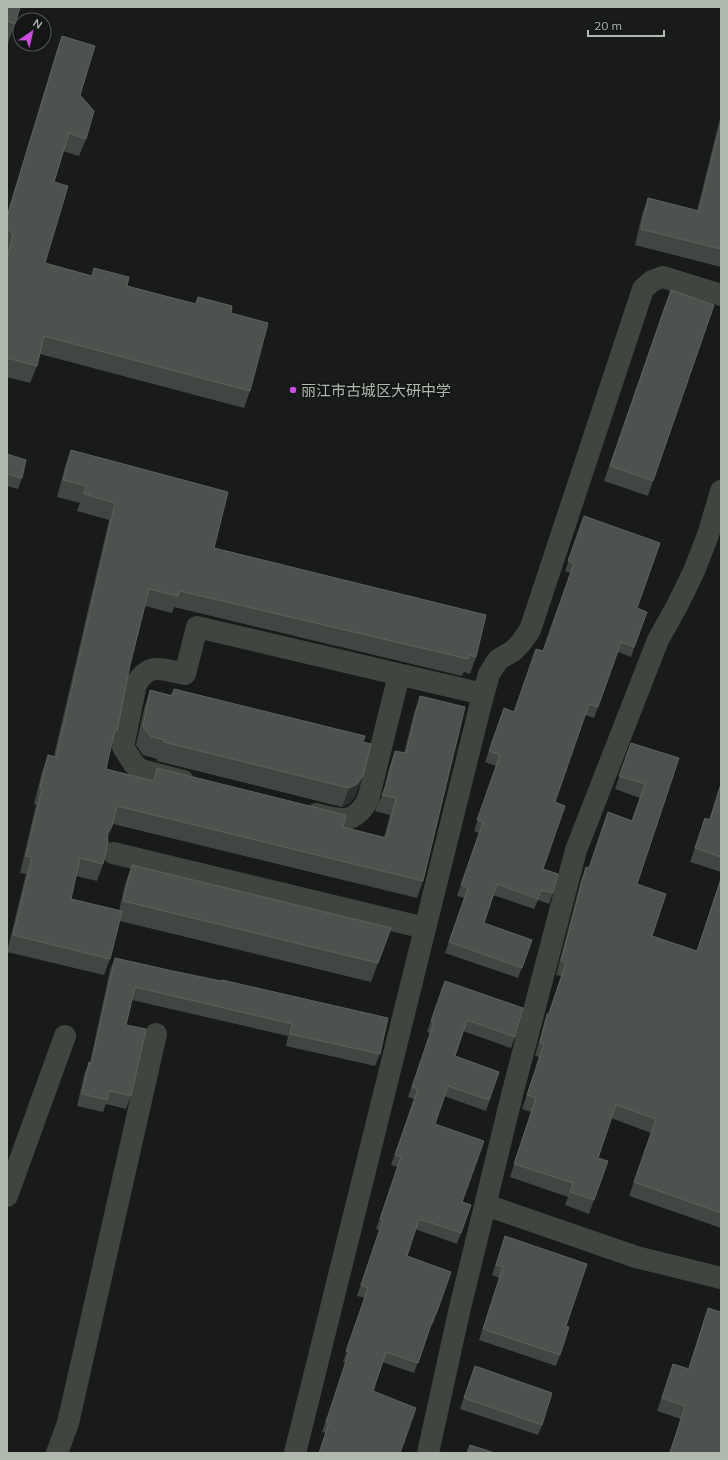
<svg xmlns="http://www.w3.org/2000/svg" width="728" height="1460" viewBox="0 0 728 1460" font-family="Mulish,'Noto Sans SC',sans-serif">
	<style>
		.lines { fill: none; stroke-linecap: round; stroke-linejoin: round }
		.minor { stroke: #404540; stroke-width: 22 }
		.wall { fill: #424642 }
		.shaded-wall { fill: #2d2f2d }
		.building { fill: #4e524e; stroke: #5d625c }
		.poi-dot { fill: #cc4de0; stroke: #141615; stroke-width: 1.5 }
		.labels { text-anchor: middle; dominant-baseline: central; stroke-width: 4; stroke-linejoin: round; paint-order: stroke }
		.poi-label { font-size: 15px; fill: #afb9ad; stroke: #141615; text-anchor: start }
	</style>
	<rect width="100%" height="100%" fill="#191b1a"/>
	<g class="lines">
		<path class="minor" d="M 183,781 L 141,770 L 134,764 L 123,747 L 136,684 C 150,661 163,670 185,674 L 197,627 L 483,694
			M 316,814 C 340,820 353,826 368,800 L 399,675
			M 113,853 L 425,928
			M 7,1196 L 65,1036
			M 486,1205 L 636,1257 L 721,1278
			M 57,1453 L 68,1423 L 156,1034
			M 295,1453 L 480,707 L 489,674 L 494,666 L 499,659 L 513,651 L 520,644 L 530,630 L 643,289 L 652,281 L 663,277 L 721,295
			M 428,1453 L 459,1312 L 513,1091 L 576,850 L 658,640 L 677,606 L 694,571 L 708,535 L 721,491"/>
	</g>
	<path class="wall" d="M 7,7 L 15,24 L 8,43 L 7,43 Z
		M 62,36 L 80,95 L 86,139 L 79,156 L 63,151 L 54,182 L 45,263 L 92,276 L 94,268 L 127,286 L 196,304 L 198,297 L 231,313 L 250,391 L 244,408 L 40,354 L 37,366 L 30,383 L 7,377 L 7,214 L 56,53 Z
		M 721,114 L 721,267 L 635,245 L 642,215 L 648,198 L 697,211 Z
		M 665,305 L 653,481 L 648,496 L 604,481 Z
		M 71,450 L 214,548 L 476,657 L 470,674 L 464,672 L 462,676 L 174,607 L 172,613 L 145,606 L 130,665 L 117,731 L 111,747 L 106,769 L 152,780 L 157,768 L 343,827 L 384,837 L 390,815 L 375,811 L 383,793 L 389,768 L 395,751 L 404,753 L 414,713 L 420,696 L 423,881 L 417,898 L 113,824 L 108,838 L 103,864 L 97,881 L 76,876 L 71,899 L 119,911 L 125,884 L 132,865 L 391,928 L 371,982 L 120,921 L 110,959 L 104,975 L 7,952 L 26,874 L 20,873 L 36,805 L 34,804 L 42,772 L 48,755 L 54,756 L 109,520 L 77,511 L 80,503 L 57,497 L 65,467 Z
		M 7,454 L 22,478 L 18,489 L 7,486 Z
		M 584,516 L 637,608 L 647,612 L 631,657 L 618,652 L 594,718 L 585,715 L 555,802 L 543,869 L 553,893 L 549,904 L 538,900 L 534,909 L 493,895 L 484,923 L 532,940 L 518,978 L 445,953 L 464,898 L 457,896 L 479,833 L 474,831 L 496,766 L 485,762 L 504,708 L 514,712 L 543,651 L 571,573 L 565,571 Z
		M 174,689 L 363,742 L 356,795 L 350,803 L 342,807 L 157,761 L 157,759 L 143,755 L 136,745 L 144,709 L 150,690 L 171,695 Z
		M 631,743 L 679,758 L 637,884 L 652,936 L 697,951 L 721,877 L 721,1228 L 629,1196 L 651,1133 L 611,1118 L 598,1158 L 594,1200 L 589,1214 L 565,1205 L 568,1197 L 510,1177 L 531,1112 L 522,1109 L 539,1057 L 535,1056 L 543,1027 L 547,1014 L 548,1014 L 561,976 L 556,975 L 581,880 L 586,867 L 589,868 L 608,812 L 632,821 L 640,798 L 615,789 Z
		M 721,782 L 721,872 L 690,862 L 705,818 L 709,820 Z
		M 115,958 L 380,1054 L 375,1066 L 286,1046 L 288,1036 L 132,1000 L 126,1025 L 131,1096 L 126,1109 L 106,1104 L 103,1112 L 77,1106 L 84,1075 L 89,1062 L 90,1063 L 110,970 Z
		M 445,981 L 515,1037 L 511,1048 L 463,1031 L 455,1056 L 499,1072 L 486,1111 L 444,1096 L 435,1124 L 462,1202 L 471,1205 L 457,1244 L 415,1229 L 407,1256 L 451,1272 L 433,1324 L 431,1324 L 414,1373 L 382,1362 L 326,1433 L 322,1432 L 346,1363 L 343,1362 L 365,1298 L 357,1296 L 379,1230 L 376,1229 L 397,1167 L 391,1165 L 414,1099 L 408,1097 L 430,1033 L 427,1032 Z
		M 505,1236 L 566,1326 L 560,1355 L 556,1366 L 479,1340 L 499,1278 L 492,1275 Z
		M 708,1308 L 721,1453 L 669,1453 L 681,1419 L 657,1411 L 673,1364 L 688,1369 Z
		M 475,1366 L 542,1425 L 538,1435 L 460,1409 Z"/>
	<path class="shaded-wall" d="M 363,776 L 356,795 L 350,803 L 342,807 L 349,788 Z
		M 112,826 L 106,843 L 107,834 Z"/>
	<path class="building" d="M 7,7 L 20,7 L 15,24 L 7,21 Z
		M 62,36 L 95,46 L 80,95 L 94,111 L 86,139 L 69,133 L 54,182 L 68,186 L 45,263 L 92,276 L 94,268 L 129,277 L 127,286 L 196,304 L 198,297 L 232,306 L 231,313 L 268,323 L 250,391 L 44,336 L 37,366 L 7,358 L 7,259 L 13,235 L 7,228 L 7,217 Z
		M 721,122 L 721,249 L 641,229 L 648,198 L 699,211 Z
		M 671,290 L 714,305 L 653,481 L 610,466 Z
		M 71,450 L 228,492 L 214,548 L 486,615 L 476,657 L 469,655 L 468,659 L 180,591 L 178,596 L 149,589 L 130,665 L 117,731 L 115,730 L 106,769 L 154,781 L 157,768 L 346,815 L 343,827 L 386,838 L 396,798 L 382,795 L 386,786 L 395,751 L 406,753 L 420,696 L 465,707 L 423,881 L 117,806 L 112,826 L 107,834 L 108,842 L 103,864 L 80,858 L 71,899 L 122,911 L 110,959 L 13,935 L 32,857 L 26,856 L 42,788 L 40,788 L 48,755 L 56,757 L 115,503 L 84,494 L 86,486 L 63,480 Z
		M 7,454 L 26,460 L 22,478 L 7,474 Z
		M 584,516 L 660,543 L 637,608 L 647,612 L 634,647 L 621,642 L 598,707 L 589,704 L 555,802 L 565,806 L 543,869 L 558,874 L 553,893 L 541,890 L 538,899 L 497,884 L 484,923 L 532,940 L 522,968 L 449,942 L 468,888 L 461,885 L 483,822 L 477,820 L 500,755 L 489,751 L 504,708 L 514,712 L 536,649 L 543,651 L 574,563 L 568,561 Z
		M 174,689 L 365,736 L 363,742 L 371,744 L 363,776 L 357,784 L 349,788 L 164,742 L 164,740 L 150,736 L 143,726 L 150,690 L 172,696 Z
		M 631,743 L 679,758 L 637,884 L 666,894 L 652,936 L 697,951 L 721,879 L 721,1213 L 634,1182 L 656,1119 L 616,1105 L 598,1158 L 608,1161 L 594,1200 L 570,1192 L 573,1183 L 514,1164 L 536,1098 L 527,1095 L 544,1044 L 540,1043 L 547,1014 L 549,1014 L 566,963 L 561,961 L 586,867 L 589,868 L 608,812 L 632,821 L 645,784 L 619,776 Z
		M 721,784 L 721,857 L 695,848 L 705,818 L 710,820 Z
		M 132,865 L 391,928 L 378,963 L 123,901 Z
		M 115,958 L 173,971 L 221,981 L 222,980 L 388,1018 L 380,1054 L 290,1034 L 292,1024 L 135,987 L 126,1025 L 146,1029 L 131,1096 L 109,1091 L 107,1100 L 82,1094 L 89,1062 L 91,1063 Z
		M 445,981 L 523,1008 L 515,1037 L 467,1020 L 455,1056 L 499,1072 L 489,1100 L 448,1086 L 435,1124 L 484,1141 L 462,1202 L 471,1205 L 461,1233 L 419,1219 L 407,1256 L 451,1272 L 436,1314 L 435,1313 L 418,1363 L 386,1352 L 373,1391 L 416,1408 L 400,1453 L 319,1453 L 329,1423 L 326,1422 L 349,1352 L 346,1351 L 368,1288 L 361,1285 L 383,1220 L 380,1219 L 401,1157 L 395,1155 L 418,1089 L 412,1087 L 434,1022 L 431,1021 Z
		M 505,1236 L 587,1264 L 566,1326 L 569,1327 L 560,1355 L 483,1329 L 503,1267 L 496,1265 Z
		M 708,1308 L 721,1312 L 721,1453 L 670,1453 L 685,1406 L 662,1398 L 673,1364 L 689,1369 Z
		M 475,1366 L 552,1393 L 542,1425 L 464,1398 Z
		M 470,1445 L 495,1453 L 467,1453 Z"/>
	<circle class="poi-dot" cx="293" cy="390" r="4"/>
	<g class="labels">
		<g class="poi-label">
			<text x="301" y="390">丽江市古城区大研中学</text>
		</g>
	</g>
	<rect width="728" height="1460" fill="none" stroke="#afb9ad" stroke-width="16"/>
	<g transform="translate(32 32) rotate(34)"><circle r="19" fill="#141615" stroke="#525752"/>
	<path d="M0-3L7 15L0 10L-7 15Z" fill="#cc4de0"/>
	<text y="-6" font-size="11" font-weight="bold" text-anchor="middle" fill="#afb9ad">N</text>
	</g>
	<path d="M588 30v6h76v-6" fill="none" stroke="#afb9ad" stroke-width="2"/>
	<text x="594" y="30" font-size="12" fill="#afb9ad" stroke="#141615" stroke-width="3" paint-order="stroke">20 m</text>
</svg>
